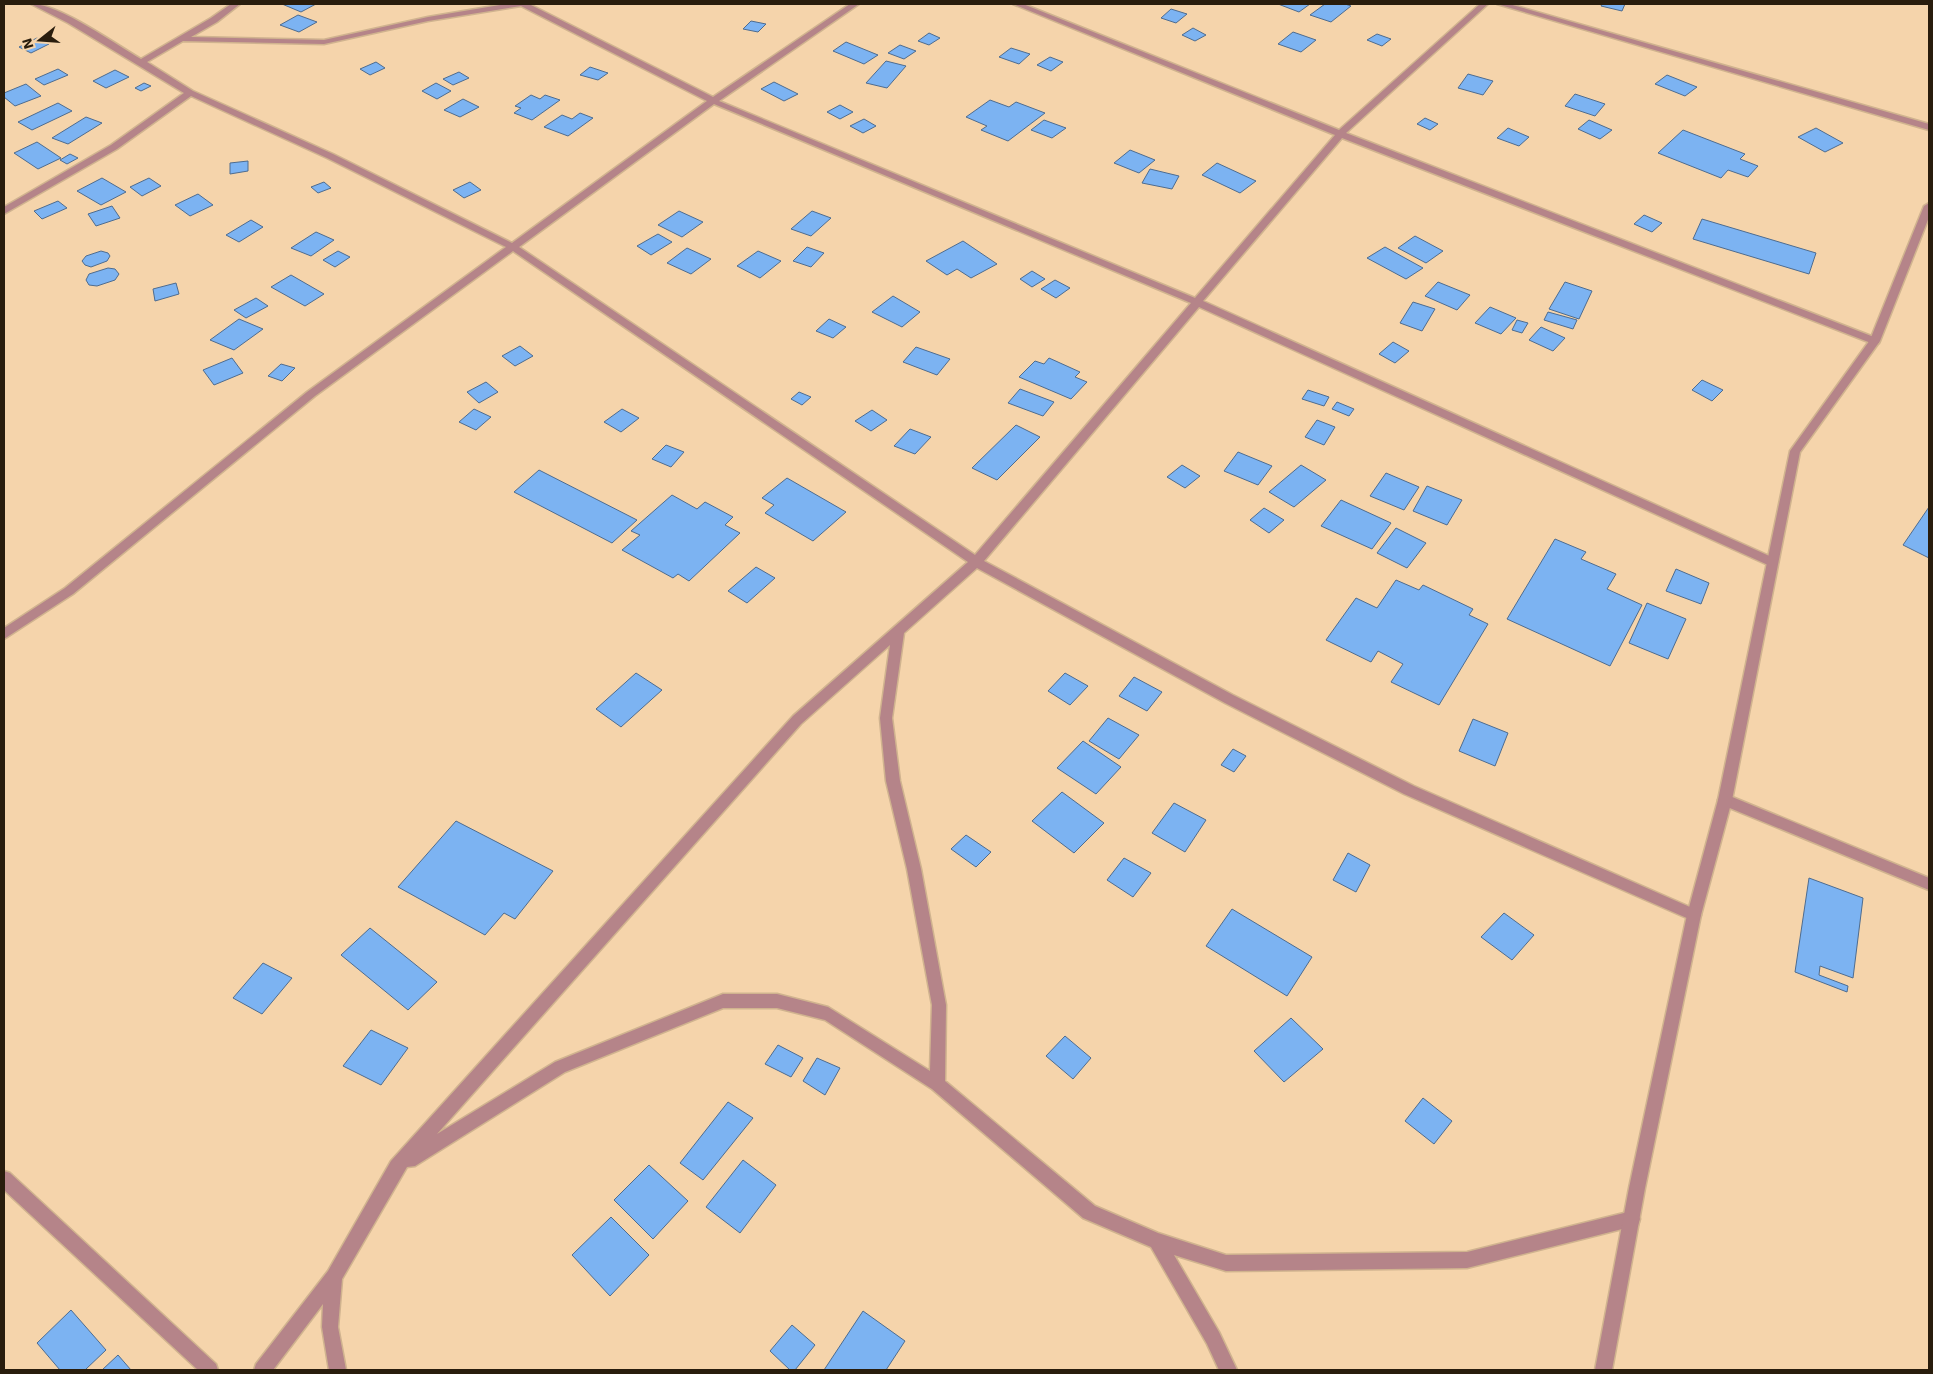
<svg xmlns="http://www.w3.org/2000/svg" width="1933" height="1374" viewBox="0 0 1933 1374" font-family="'Work Sans',sans-serif">
	<style>
		.building { fill: #7cb3f2; stroke: #4e6c8f }
		.lines { fill: none; stroke-linecap: round; stroke-linejoin: round }
		.service-casing { stroke: #d0b38f; stroke-width: 3 }
		.minor-casing { stroke: #d0b38f; stroke-width: 3 }
		.tertiary-casing { stroke: #d0b38f; stroke-width: 3 }
		.service { fill: #b58489; fill-rule: evenodd }
		.minor { fill: #b58489; fill-rule: evenodd }
		.tertiary { fill: #b58489; fill-rule: evenodd }
	</style>
	<rect width="100%" height="100%" fill="#f5d4ab"/>
	<path class="building" d="M 282,4 L 316,4 L 301,12 Z
		M 1278,4 L 1310,4 L 1299,12 Z
		M 1325,4 L 1345,4 L 1351,6 L 1331,22 L 1310,15 Z
		M 1602,4 L 1625,4 L 1622,11 L 1601,6 Z
		M 1171,9 L 1187,14 L 1176,23 L 1161,18 Z
		M 298,15 L 317,22 L 299,32 L 280,25 Z
		M 751,21 L 766,24 L 758,32 L 743,29 Z
		M 1193,28 L 1206,35 L 1195,41 L 1182,35 Z
		M 1293,32 L 1316,40 L 1301,52 L 1278,44 Z
		M 929,33 L 940,38 L 929,45 L 918,41 Z
		M 1377,34 L 1391,39 L 1382,46 L 1367,40 Z
		M 37,38 L 49,44 L 31,53 L 19,47 Z
		M 846,42 L 878,55 L 864,64 L 833,51 Z
		M 900,45 L 916,51 L 904,59 L 888,53 Z
		M 1011,48 L 1030,54 L 1019,64 L 999,57 Z
		M 1050,57 L 1063,62 L 1051,71 L 1037,65 Z
		M 886,61 L 906,66 L 887,88 L 866,83 Z
		M 376,62 L 385,68 L 370,75 L 360,69 Z
		M 590,67 L 608,73 L 598,80 L 580,75 Z
		M 58,69 L 68,75 L 44,85 L 35,79 Z
		M 115,70 L 129,77 L 106,88 L 93,81 Z
		M 459,72 L 469,78 L 453,85 L 443,79 Z
		M 1468,74 L 1493,81 L 1483,95 L 1458,88 Z
		M 1667,75 L 1697,87 L 1685,96 L 1655,84 Z
		M 774,82 L 798,94 L 784,101 L 761,89 Z
		M 144,83 L 151,86 L 141,91 L 135,88 Z
		M 436,83 L 451,91 L 437,99 L 422,91 Z
		M 26,84 L 41,96 L 15,106 L 4,97 L 4,93 Z
		M 1575,94 L 1605,104 L 1595,116 L 1565,106 Z
		M 531,95 L 540,99 L 545,95 L 560,100 L 532,120 L 514,113 L 521,108 L 515,106 Z
		M 463,99 L 479,107 L 460,117 L 444,110 Z
		M 990,100 L 1009,107 L 1016,102 L 1045,113 L 1008,141 L 981,130 L 987,126 L 966,117 Z
		M 58,103 L 72,111 L 32,130 L 18,122 Z
		M 840,105 L 853,112 L 840,119 L 827,112 Z
		M 580,113 L 593,118 L 568,136 L 544,127 L 562,115 L 572,119 Z
		M 86,117 L 102,123 L 68,144 L 52,138 Z
		M 1425,118 L 1438,124 L 1430,130 L 1417,124 Z
		M 864,119 L 876,126 L 863,133 L 850,126 Z
		M 1044,120 L 1066,128 L 1052,138 L 1031,130 Z
		M 1589,120 L 1612,130 L 1600,139 L 1578,129 Z
		M 1508,128 L 1529,137 L 1519,146 L 1497,138 Z
		M 1816,128 L 1843,143 L 1825,152 L 1798,137 Z
		M 1683,130 L 1745,154 L 1740,159 L 1758,166 L 1748,177 L 1728,170 L 1721,178 L 1658,153 Z
		M 37,142 L 61,158 L 38,169 L 14,153 Z
		M 1130,150 L 1155,160 L 1139,173 L 1114,163 Z
		M 70,154 L 78,158 L 67,164 L 60,160 Z
		M 248,161 L 248,171 L 230,174 L 230,163 Z
		M 1217,163 L 1256,181 L 1240,193 L 1202,175 Z
		M 1150,169 L 1179,176 L 1172,189 L 1142,183 Z
		M 102,178 L 126,192 L 101,205 L 77,191 Z
		M 149,178 L 161,186 L 142,196 L 130,187 Z
		M 324,182 L 331,188 L 318,193 L 311,187 Z
		M 470,182 L 481,190 L 464,198 L 453,190 Z
		M 198,194 L 213,205 L 190,216 L 175,205 Z
		M 58,201 L 67,208 L 42,219 L 34,211 Z
		M 112,206 L 120,218 L 96,226 L 88,214 Z
		M 679,211 L 703,222 L 682,237 L 658,225 Z
		M 812,211 L 831,218 L 811,236 L 791,229 Z
		M 1644,215 L 1662,223 L 1652,232 L 1634,224 Z
		M 1702,219 L 1816,253 L 1809,274 L 1693,239 Z
		M 251,220 L 263,227 L 239,242 L 226,235 Z
		M 316,232 L 334,240 L 311,256 L 291,248 Z
		M 658,234 L 672,242 L 651,255 L 637,246 Z
		M 1415,236 L 1443,251 L 1426,263 L 1398,248 Z
		M 963,241 L 997,264 L 971,278 L 957,269 L 947,275 L 926,261 Z
		M 807,247 L 824,253 L 811,267 L 793,261 Z
		M 1385,247 L 1423,268 L 1406,279 L 1367,258 Z
		M 687,248 L 711,259 L 691,274 L 667,263 Z
		M 101,251 L 108,253 L 110,256 L 107,261 L 91,267 L 85,265 L 82,261 L 86,256 Z
		M 338,251 L 350,257 L 335,267 L 323,260 Z
		M 758,251 L 781,261 L 760,278 L 737,266 Z
		M 108,268 L 115,269 L 119,274 L 115,280 L 97,286 L 89,285 L 86,280 L 89,274 Z
		M 1032,271 L 1045,279 L 1032,287 L 1020,279 Z
		M 291,275 L 324,294 L 305,306 L 271,287 Z
		M 1055,280 L 1070,288 L 1056,298 L 1041,289 Z
		M 1438,282 L 1470,295 L 1457,310 L 1425,296 Z
		M 1565,282 L 1592,291 L 1579,319 L 1549,309 Z
		M 176,283 L 179,294 L 155,301 L 153,289 Z
		M 893,296 L 920,312 L 902,327 L 872,312 Z
		M 256,298 L 268,306 L 246,318 L 234,310 Z
		M 1413,302 L 1435,309 L 1422,331 L 1400,323 Z
		M 1490,307 L 1516,318 L 1501,334 L 1475,323 Z
		M 1548,312 L 1577,320 L 1573,329 L 1544,320 Z
		M 239,319 L 263,329 L 234,350 L 210,340 Z
		M 829,319 L 846,327 L 833,338 L 816,331 Z
		M 1517,320 L 1528,323 L 1522,333 L 1512,330 Z
		M 1541,327 L 1565,338 L 1553,351 L 1529,340 Z
		M 1393,342 L 1409,351 L 1395,363 L 1379,354 Z
		M 520,346 L 533,356 L 515,366 L 502,356 Z
		M 916,347 L 950,359 L 937,375 L 903,362 Z
		M 232,358 L 243,373 L 214,385 L 203,370 Z
		M 1049,358 L 1080,372 L 1075,377 L 1087,382 L 1071,399 L 1019,377 L 1035,361 L 1044,364 Z
		M 281,364 L 295,368 L 282,381 L 268,376 Z
		M 1702,380 L 1723,390 L 1712,401 L 1692,390 Z
		M 486,382 L 498,392 L 479,403 L 467,392 Z
		M 1020,389 L 1054,402 L 1043,416 L 1008,403 Z
		M 1308,390 L 1329,397 L 1324,406 L 1302,399 Z
		M 799,392 L 811,397 L 802,405 L 791,399 Z
		M 1337,402 L 1354,409 L 1349,416 L 1332,409 Z
		M 474,409 L 491,417 L 476,430 L 459,422 Z
		M 622,409 L 639,418 L 621,432 L 604,422 Z
		M 872,410 L 887,420 L 871,431 L 855,421 Z
		M 1317,420 L 1335,427 L 1324,445 L 1305,437 Z
		M 1016,425 L 1040,437 L 997,480 L 972,468 Z
		M 910,429 L 931,437 L 915,454 L 894,446 Z
		M 666,445 L 684,452 L 671,467 L 652,459 Z
		M 1238,452 L 1272,466 L 1258,485 L 1224,471 Z
		M 1182,465 L 1200,476 L 1185,488 L 1167,477 Z
		M 1301,465 L 1326,480 L 1294,507 L 1269,492 Z
		M 539,470 L 637,520 L 612,543 L 514,492 Z
		M 1386,473 L 1419,487 L 1404,510 L 1370,496 Z
		M 787,478 L 846,512 L 813,541 L 765,513 L 774,505 L 762,498 Z
		M 1427,486 L 1462,500 L 1447,525 L 1413,511 Z
		M 672,495 L 697,509 L 705,502 L 733,517 L 725,525 L 740,533 L 689,581 L 678,574 L 673,578 L 622,550 L 640,535 L 631,531 Z
		M 1341,500 L 1391,523 L 1372,549 L 1321,526 Z
		M 1929,507 L 1929,558 L 1903,545 Z
		M 1264,508 L 1284,520 L 1269,533 L 1250,520 Z
		M 1396,528 L 1426,543 L 1407,568 L 1377,553 Z
		M 1555,539 L 1586,552 L 1581,559 L 1616,574 L 1607,589 L 1642,605 L 1610,666 L 1507,619 Z
		M 756,567 L 775,578 L 747,603 L 728,591 Z
		M 1676,569 L 1709,583 L 1701,604 L 1666,591 Z
		M 1396,580 L 1419,590 L 1423,585 L 1473,609 L 1469,615 L 1488,624 L 1439,705 L 1391,682 L 1403,664 L 1378,651 L 1371,662 L 1326,640 L 1356,598 L 1377,608 Z
		M 1647,603 L 1686,619 L 1668,659 L 1629,643 Z
		M 636,673 L 662,690 L 621,727 L 596,709 Z
		M 1065,673 L 1088,686 L 1070,705 L 1048,691 Z
		M 1134,677 L 1162,692 L 1147,711 L 1119,696 Z
		M 1108,718 L 1139,735 L 1119,759 L 1089,741 Z
		M 1473,719 L 1508,733 L 1495,766 L 1459,751 Z
		M 1083,741 L 1121,767 L 1096,794 L 1057,768 Z
		M 1233,749 L 1246,756 L 1234,772 L 1221,765 Z
		M 1062,792 L 1104,823 L 1074,853 L 1032,821 Z
		M 1174,803 L 1206,820 L 1185,852 L 1152,833 Z
		M 456,821 L 553,871 L 515,919 L 504,913 L 485,935 L 398,887 Z
		M 966,835 L 991,852 L 976,867 L 951,849 Z
		M 1348,853 L 1370,865 L 1356,892 L 1333,880 Z
		M 1124,858 L 1151,873 L 1133,897 L 1107,880 Z
		M 1809,878 L 1863,898 L 1853,978 L 1820,966 L 1819,975 L 1848,986 L 1847,992 L 1795,972 Z
		M 1232,909 L 1312,957 L 1287,996 L 1206,946 Z
		M 1504,913 L 1534,935 L 1512,960 L 1481,937 Z
		M 370,928 L 437,982 L 408,1010 L 341,955 Z
		M 263,963 L 292,978 L 262,1014 L 233,998 Z
		M 1291,1018 L 1323,1049 L 1284,1082 L 1254,1051 Z
		M 371,1030 L 408,1048 L 381,1085 L 343,1066 Z
		M 1065,1036 L 1091,1058 L 1073,1079 L 1046,1056 Z
		M 778,1045 L 803,1058 L 791,1077 L 765,1064 Z
		M 817,1058 L 840,1068 L 825,1095 L 803,1081 Z
		M 1423,1098 L 1452,1121 L 1434,1144 L 1405,1121 Z
		M 728,1102 L 753,1118 L 703,1180 L 680,1163 Z
		M 743,1160 L 776,1185 L 740,1233 L 706,1207 Z
		M 649,1165 L 688,1201 L 653,1239 L 614,1200 Z
		M 611,1217 L 649,1255 L 610,1296 L 572,1255 Z
		M 71,1310 L 106,1350 L 85,1370 L 60,1370 L 37,1343 Z
		M 863,1311 L 905,1341 L 886,1370 L 824,1370 Z
		M 792,1325 L 815,1345 L 795,1370 L 790,1370 L 770,1351 Z
		M 118,1355 L 131,1370 L 102,1370 Z"/>
	<g class="lines">
		<defs>
			<path id="service" d="M 1725,794 L 1929,878 L 1929,890 L 1720,804 L 1718,800 L 1720,796 Z"/>
			<path id="minor" d="M 31,4 C 56,2 117,45 141,59 L 211,18 L 231,4 L 240,4 L 217,22 L 191,37 L 324,40 L 428,17 L 506,4 L 529,4 L 713,97 L 850,4 L 859,4 L 719,101 L 1195,298 L 1335,135 L 1013,4 L 1023,4 L 1339,130 L 1480,4 L 1488,4 L 1346,133 L 1879,339 L 1879,343 L 1871,343 L 1342,138 L 1203,301 L 1776,559 L 1778,562 L 1776,565 L 1768,565 L 1199,307 L 984,561 L 1233,695 L 1414,786 L 1699,911 L 1701,915 L 1699,919 L 1694,921 L 1689,919 L 1404,794 L 1225,703 L 977,568 L 904,633 L 892,718 L 900,781 L 921,869 L 946,1005 L 945,1081 L 1095,1206 L 1158,1233 L 1226,1255 L 1467,1252 L 1632,1211 L 1638,1213 L 1640,1219 L 1638,1225 L 1467,1268 L 1226,1271 L 1174,1255 L 1219,1332 L 1237,1370 L 1219,1370 L 1207,1344 L 1151,1247 L 1083,1218 L 932,1089 L 825,1020 L 777,1008 L 723,1008 L 565,1072 L 415,1166 L 407,1167 L 342,1279 L 338,1327 L 346,1370 L 329,1370 L 322,1327 L 323,1304 L 273,1370 L 254,1370 L 256,1364 L 328,1271 L 391,1161 L 793,716 L 968,562 L 513,251 L 315,396 L 73,594 L 4,639 L 4,628 L 65,588 L 307,392 L 506,247 L 327,158 L 191,96 L 117,149 L 4,214 L 4,207 L 111,145 L 184,93 L 68,23 ZM 521,6 L 707,101 L 512,243 L 333,154 L 193,91 L 147,62 L 183,41 L 324,44 L 428,21 ZM 714,104 L 1191,303 L 975,555 L 519,247 ZM 890,645 L 880,718 L 886,781 L 907,869 L 932,1005 L 930,1071 L 828,1007 L 777,994 L 723,994 L 555,1062 L 437,1134 L 801,724 Z
				M 1497,4 L 1509,4 L 1929,124 L 1929,130 Z
				M 4,1171 L 10,1173 L 216,1364 L 218,1370 L 198,1370 L 4,1190 Z"/>
			<path id="tertiary" d="M 1929,203 L 1929,217 L 1880,341 L 1800,452 L 1732,800 L 1701,915 L 1645,1188 L 1612,1370 L 1595,1370 L 1629,1188 L 1687,915 L 1718,800 L 1790,451 L 1870,340 L 1924,206 Z"/>
		</defs>
		<use href="#service" class="service-casing"/>
		<use href="#minor" class="minor-casing"/>
		<use href="#tertiary" class="tertiary-casing"/>
		<use href="#service" class="service"/>
		<use href="#minor" class="minor"/>
		<use href="#tertiary" class="tertiary"/>
	</g>
	<rect width="1933" height="1374" fill="none" stroke="#291d0d" stroke-width="10"/>
	<g transform="translate(40 40) rotate(253)" stroke="#f5d4ab" stroke-width="4" paint-order="stroke">
	<path d="M0-4L9 19L0 12L-9 19Z" fill="#291d0d"/>
	<text y="-8" font-size="14" font-weight="bold" text-anchor="middle" fill="#291d0d">N</text>
	</g>
</svg>
